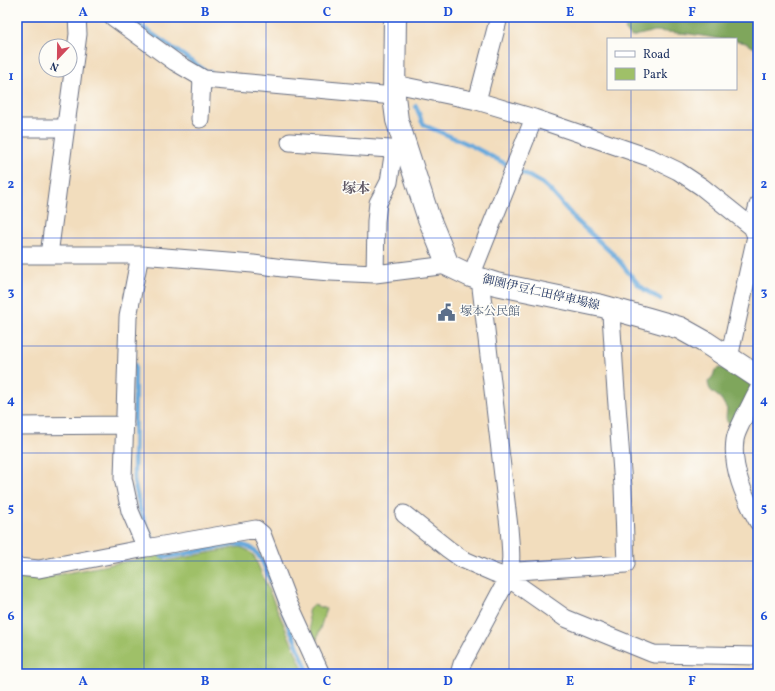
<svg xmlns="http://www.w3.org/2000/svg" width="775" height="691" viewBox="0 0 775 691" font-family="Vollkorn,'Noto Serif JP',serif">
	<style>
		.green { fill: #9fc068; stroke: #5d7863 }
		.forest { fill: #7fa65c; stroke: #4d6a5d }
		.lines { fill: none; stroke-linecap: round; stroke-linejoin: round }
		.stream { stroke: #68a9dc; stroke-width: 4.5 }
		.minor-casing { stroke: #666c7f; stroke-width: 19 }
		.major-casing { stroke: #666c7f; stroke-width: 24 }
		.minor { stroke: #fff; stroke-width: 17 }
		.major { stroke: #fff; stroke-width: 22 }
		.grid { fill: none; stroke: #1d4ed8; stroke-width: 1; stroke-opacity: 0.55 }
		.labels { text-anchor: middle; dominant-baseline: central; stroke-width: 3; stroke-linejoin: round; paint-order: stroke }
		.street-label { font-size: 12px; fill: #1b2f5e; stroke: #fdfcf7 }
		.service-label { font-size: 12px; fill: #4e5e75; stroke: #fdfcf7; text-anchor: start }
		.quarter-label { font-size: 14px; font-weight: bold; fill: #605965; stroke: #fdfcf7 }
		.neatline { fill: none; stroke: #1d4ed8; stroke-width: 1.5 }
		.grid-label { font-size: 13px; text-anchor: middle; font-weight: bold; fill: #1d4ed8 }
	</style>
	<rect width="100%" height="100%" fill="#fdfcf7"/>
	<filter id="ink" filterUnits="userSpaceOnUse"><feTurbulence type="fractalNoise" baseFrequency=".025" numOctaves="2"/><feDisplacementMap in="SourceGraphic" scale="8" xChannelSelector="R" yChannelSelector="G"/><feConvolveMatrix kernelMatrix="1 2 1 2 8 2 1 2 1" color-interpolation-filters="sRGB"/></filter>
	<filter id="wash" filterUnits="userSpaceOnUse"><feTurbulence type="fractalNoise" baseFrequency=".012" numOctaves="4" result="noise"/><feDisplacementMap in="SourceGraphic" scale="16" xChannelSelector="R" yChannelSelector="G"/><feGaussianBlur stdDeviation="0.9" result="paint"/><feColorMatrix in="noise" values="0 0 0 0 0 0 0 0 0 0 0 0 0 0 0 0 0 1.4 0 .05"/><feComposite in="paint" operator="in"/></filter>
	<g filter="url(#wash)">
		<rect width="100%" height="100%" fill="#f2ddbd"/>
		<path class="green" d="M 240,547 L 249,551 L 254,556 L 305,674 L 17,674 L 17,577 L 42,578 L 158,555 L 167,561 Z
			M 314,605 L 326,609 L 316,642 C 311,633 309,622 308,612 L 309,609 Z"/>
		<path class="forest" d="M 633,17 L 758,17 L 758,50 L 746,43 L 736,41 L 736,39 L 721,39 L 690,34 L 655,31 L 631,37 L 625,29 Z
			M 720,368 L 727,369 L 751,384 L 750,396 L 734,425 C 724,425 726,416 727,409 C 724,405 723,401 720,398 C 713,392 709,392 708,382 L 713,376 L 715,370 Z"/>
		<g class="lines">
			<path class="stream" d="M 135,22 L 206,71 L 210,72
				M 416,106 L 422,122 L 426,126 L 468,144 L 542,183 L 551,191 L 576,220 L 615,256 L 638,284 L 645,290 L 660,299
				M 135,365 L 134,481 L 141,513 L 151,536 L 155,543
				M 158,550 L 161,555 L 168,557 L 237,544 C 252,546 256,550 263,563 L 309,674"/>
		</g>
	</g>
	<g filter="url(#ink)">
		<g class="lines">
			<defs>
				<path id="minor" d="M 113,17 L 175,62 L 204,79 L 394,96
					M 395,84 L 477,101 L 534,118 L 651,158 L 678,171 L 702,187 L 752,227 L 756,236 L 758,237
					M 477,101 L 499,17
					M 200,119 L 202,78
					M 17,128 L 66,128
					M 290,142 L 404,150
					M 752,227 L 758,205
					M 17,255 L 140,255 L 253,264 L 283,268 L 330,272 L 375,274 L 448,265
					M 49,255 L 78,34 L 77,17
					M 140,255 L 128,317 L 123,478 L 130,511 L 146,548
					M 375,274 L 376,221 L 378,203 L 389,182 L 394,149
					M 471,276 L 534,118
					M 729,358 L 756,236
					M 758,390 C 753,399 749,408 744,417 C 741,425 736,432 735,440 C 731,468 745,498 758,522
					M 17,426 L 125,425
					M 404,514 L 448,549 L 462,559 L 492,572 L 508,578 L 565,618 L 651,653 L 654,654 L 758,656
					M 17,567 L 39,569 L 146,548 L 256,529 L 262,534 L 288,602 L 321,674
					M 510,570 L 517,571 L 626,564 L 623,486 L 615,378 L 611,314 L 612,309
					M 459,674 L 462,664 L 508,578 C 513,561 510,544 509,527 L 480,279"/>
				<path id="major" d="M 395,17 L 394,96 L 397,120 L 428,216 L 448,265 L 471,276 L 496,284 L 602,306 L 649,319 L 680,328 L 705,342 L 758,377"/>
			</defs>
			<use href="#minor" class="minor-casing"/>
			<use href="#major" class="major-casing"/>
			<use href="#minor" class="minor"/>
			<use href="#major" class="major"/>
		</g>
	</g>
	<path class="grid" d="M 144,17 L 144,674M 266,17 L 266,674M 388,17 L 388,674M 509,17 L 509,674M 631,17 L 631,39M 631,89 L 631,674M 17,130 L 758,130M 17,238 L 758,238M 17,346 L 758,346M 17,453 L 758,453M 17,561 L 758,561"/>
	<defs>
		<symbol id="civic-bare" viewBox="-9 -9 18 18"><path d="M-.6-6.5H3V-4.5H.6V-3L4-1V1h2V6H-6V1h2V-1L-.6-3ZM-1.2 2.5V6h2.4V2.5Z" fill="#5c6f8a" stroke="#fdfcf7" stroke-width="2.5" paint-order="stroke"/></symbol>
	</defs>
	<g fill-rule="evenodd">
		<use href="#civic-bare" x="434" y="300" width="25" height="25"/>
	</g>
	<g class="labels">
		<g class="street-label">
			<text transform="translate(541 293) rotate(13)">御園伊豆仁田停車場線</text>
		</g>
		<g class="service-label">
			<text x="460" y="312">塚本公民館</text>
		</g>
		<g class="quarter-label">
			<text x="356" y="189">塚本</text>
		</g>
	</g>
	<rect width="775" height="691" fill="none" stroke="#fdfcf7" stroke-width="44"/>
	<rect x="607" y="38" width="130" height="52" fill="#fdfcf7" stroke="#a3aaba"/>
	<rect x="615" y="51" width="20" height="6" fill="#ffffff" stroke="#a3aaba"/>
	<text x="643" y="58" font-size="12" fill="#1b2f5e">Road</text>
	<rect x="615" y="68" width="20" height="12" fill="#9fc068" stroke="#a3aaba"/>
	<text x="643" y="78" font-size="12" fill="#1b2f5e">Park</text>
	<g transform="translate(58 58) rotate(202)"><circle r="19" fill="#fdfcf7" stroke="#a3aaba"/>
	<path d="M0-3L7 15L0 10L-7 15Z" fill="#d1495b"/>
	<text y="-6" font-size="11" font-weight="bold" text-anchor="middle" fill="#1b2f5e">N</text>
	</g>
	<rect x="22" y="22" width="731" height="647" class="neatline"/>
	<g class="grid-label">
		<text x="83" y="16">A</text>
		<text x="205" y="16">B</text>
		<text x="327" y="16">C</text>
		<text x="448" y="16">D</text>
		<text x="570" y="16">E</text>
		<text x="692" y="16">F</text>
		<text x="11" y="80">1</text>
		<text x="764" y="80">1</text>
		<text x="11" y="188">2</text>
		<text x="764" y="188">2</text>
		<text x="11" y="296">3</text>
		<text x="764" y="296">3</text>
		<text x="11" y="404">4</text>
		<text x="764" y="404">4</text>
		<text x="11" y="512">5</text>
		<text x="764" y="512">5</text>
		<text x="11" y="620">6</text>
		<text x="764" y="620">6</text>
		<text x="83" y="685">A</text>
		<text x="205" y="685">B</text>
		<text x="327" y="685">C</text>
		<text x="448" y="685">D</text>
		<text x="570" y="685">E</text>
		<text x="692" y="685">F</text>
	</g>
</svg>
